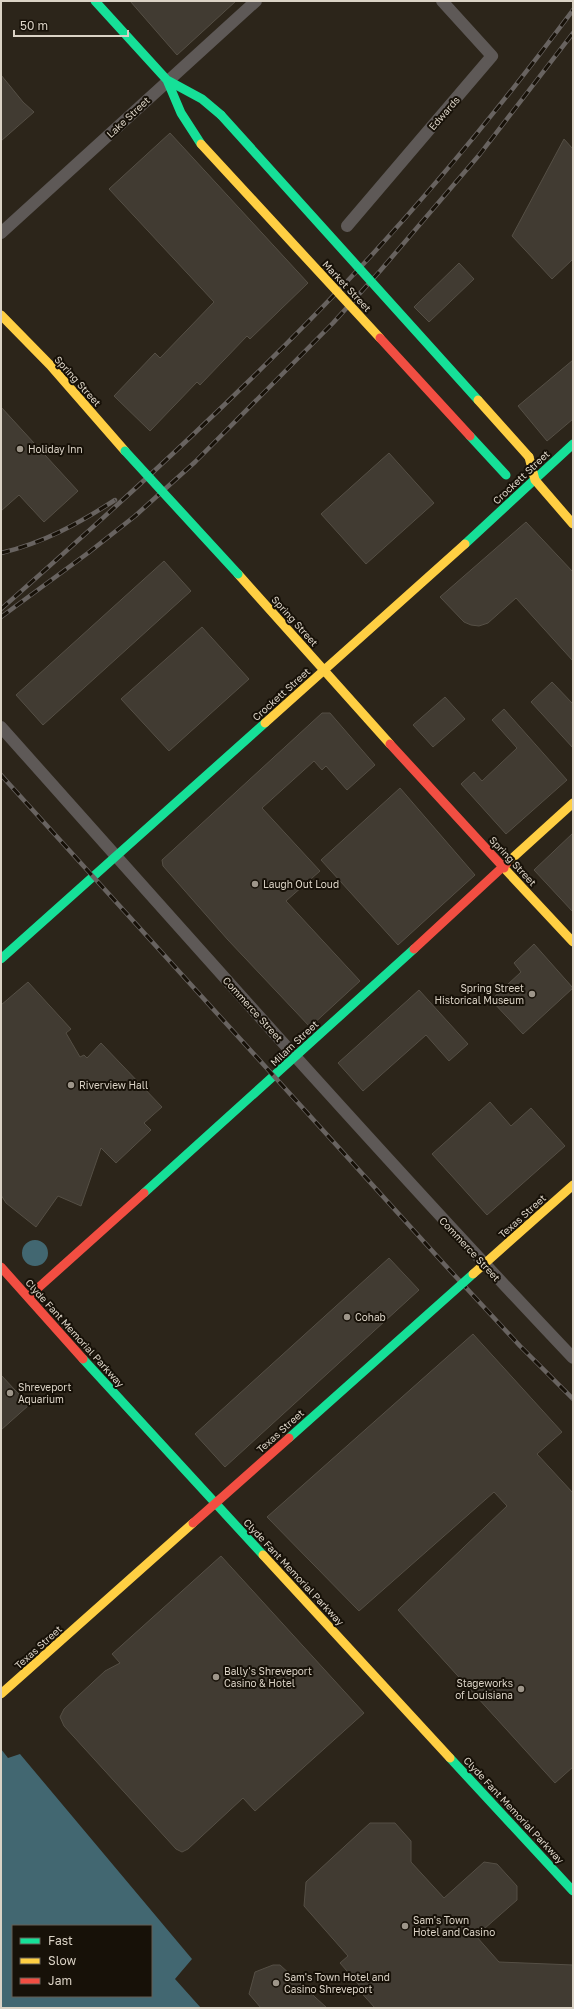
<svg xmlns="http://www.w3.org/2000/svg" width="574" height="2009" viewBox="0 0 574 2009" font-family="'Golos Text',sans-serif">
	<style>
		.water { fill: #426771; fill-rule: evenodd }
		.building { fill: #413b32; stroke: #554f45 }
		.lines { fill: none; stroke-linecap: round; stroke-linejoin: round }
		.street { stroke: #5e5957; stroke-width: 12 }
		.fast { stroke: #16e098; stroke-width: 9 }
		.slow { stroke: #ffcf43; stroke-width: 9 }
		.jam { stroke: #f24e42; stroke-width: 9 }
		.rail-casing { stroke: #686360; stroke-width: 4.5 }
		.rail { stroke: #171108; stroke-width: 3; stroke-dasharray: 9; stroke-linecap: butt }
		.fast-bridge { stroke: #16e098; stroke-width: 9 }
		.slow-bridge { stroke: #ffcf43; stroke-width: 9 }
		.jam-bridge { stroke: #f24e42; stroke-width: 9 }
		.poi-dot { fill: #9e968a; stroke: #171108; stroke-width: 1.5 }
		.labels { text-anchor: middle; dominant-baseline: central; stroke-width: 4; stroke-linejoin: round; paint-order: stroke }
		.street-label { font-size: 10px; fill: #dbd3c6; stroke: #171108 }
		.poi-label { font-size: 10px; fill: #dbd3c6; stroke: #171108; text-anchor: start }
	</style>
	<rect width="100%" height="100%" fill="#2c251a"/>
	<path class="water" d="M22 1253a13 13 0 1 1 26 0a13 13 0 1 1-26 0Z
		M 1,1749 L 8,1758 L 20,1754 L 192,1959 L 175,1979 L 201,2008 L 1,2008 ZM 13,1926 L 151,1926 L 151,1996 L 13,1996 Z"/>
	<path class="building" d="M 130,1 L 236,1 L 177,55 Z
		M 1,75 L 23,102 L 34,112 L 1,141 Z
		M 170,133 L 308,283 L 250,339 L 247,336 L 200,385 L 197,382 L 150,431 L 114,396 L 155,353 L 160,358 L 214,302 L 109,189 Z
		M 564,139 L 573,149 L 573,259 L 552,279 L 512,236 Z
		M 459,263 L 474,279 L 429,322 L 414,307 Z
		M 573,360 L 573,419 L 547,441 L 518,406 Z
		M 1,407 L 78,491 L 44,522 L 19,495 L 1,511 Z
		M 389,453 L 434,503 L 366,564 L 321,514 Z
		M 526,522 L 573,572 L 573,661 L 516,598 L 488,623 L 479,626 L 471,625 L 464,622 L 440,597 Z
		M 164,561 L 191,591 L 43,725 L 16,695 Z
		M 202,627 L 249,679 L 169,751 L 121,699 Z
		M 552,682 L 573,704 L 573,748 L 531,702 Z
		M 445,697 L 465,719 L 433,747 L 413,725 Z
		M 504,709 L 567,780 L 506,834 L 461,784 L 474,772 L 482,781 L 517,748 L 492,720 Z
		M 322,713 L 330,713 L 375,765 L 347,790 L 326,766 L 322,770 L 314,761 L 262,808 L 320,871 L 286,901 L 360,981 L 310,1027 L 228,940 L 163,866 L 162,860 Z
		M 400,788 L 475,875 L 398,945 L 321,860 Z
		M 573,833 L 573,912 L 534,870 Z
		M 534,944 L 573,988 L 523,1034 L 491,1000 L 521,972 L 514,963 Z
		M 28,982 L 71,1029 L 66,1033 L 80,1057 L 84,1055 L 87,1058 L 101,1043 L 162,1107 L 144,1123 L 151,1130 L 116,1163 L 101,1148 L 81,1206 L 58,1196 L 36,1227 L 6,1203 L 1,1195 L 1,1005 Z
		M 419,990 L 468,1044 L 449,1061 L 426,1035 L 363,1091 L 338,1063 Z
		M 490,1102 L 511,1126 L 531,1108 L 565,1146 L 487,1215 L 432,1154 Z
		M 389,1258 L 419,1290 L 225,1467 L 195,1434 Z
		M 473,1334 L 562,1432 L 537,1454 L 573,1493 L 573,1767 L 555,1783 L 398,1610 L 507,1506 L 494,1492 L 359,1611 L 267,1517 Z
		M 1,1375 L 29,1405 L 1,1430 Z
		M 221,1556 L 364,1713 L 255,1811 L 243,1798 L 188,1849 L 182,1852 L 176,1849 L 64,1726 L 60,1717 L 64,1709 L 105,1671 L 120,1663 L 112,1654 Z
		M 370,1823 L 395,1823 L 411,1841 L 411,1862 L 444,1898 L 484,1862 L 497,1864 L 517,1886 L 517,1900 L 476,1936 L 499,1962 L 573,1965 L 573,2008 L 375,2008 L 357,1988 L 360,1986 L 340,1963 L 348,1956 L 304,1906 L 306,1882 Z
		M 273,1965 L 280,1965 L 327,2008 L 261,2008 L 249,1994 L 255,1972 Z"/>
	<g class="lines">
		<path class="street" d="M 347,226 L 492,56 L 442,1
			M 1,233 L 256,1
			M 1,727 C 190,939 378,1152 573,1358"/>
		<path class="fast" d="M 95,1 L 167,80 L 202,99 L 221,115
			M 167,80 L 181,113 L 201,144
			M 465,544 L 573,444
			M 1,959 L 265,723
			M 144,1193 L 414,949
			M 83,1359 L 263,1555
			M 450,1758 L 573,1891"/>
		<path class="slow" d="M 1,315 L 50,365 L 125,451
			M 529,457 L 535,480 L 573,524
			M 238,574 L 390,744
			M 265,723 L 465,544
			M 507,863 L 573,803
			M 504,868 L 573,942
			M 263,1555 L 450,1758"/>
		<path class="jam" d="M 390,744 L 504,868
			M 414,949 L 507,863
			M 1,1267 L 83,1359
			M 28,1297 L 144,1193"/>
		<defs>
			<path id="rail" d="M 1,553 C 43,543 78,524 115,500
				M 1,609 C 128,497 254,382 369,258 C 442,179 509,96 573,10
				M 1,617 L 88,553 L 135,516 L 195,462 L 333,323 L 380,271 L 480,154 L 573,33
				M 1,775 L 445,1265 L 520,1346 L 573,1399"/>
		</defs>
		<use href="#rail" class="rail-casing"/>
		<use href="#rail" class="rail"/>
		<path class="fast-bridge" d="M 221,115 L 478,400
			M 470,436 L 506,475
			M 125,451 L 238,574
			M 289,1438 L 473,1274"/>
		<path class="slow-bridge" d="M 201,144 L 380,338
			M 478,400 L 529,457
			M 473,1274 L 573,1185
			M 1,1694 L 193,1523"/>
		<path class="jam-bridge" d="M 380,338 L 470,436
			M 193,1523 L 289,1438"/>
	</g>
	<g class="poi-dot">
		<circle cx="20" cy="449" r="4"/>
		<circle cx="255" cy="884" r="4"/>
		<circle cx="532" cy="994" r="4"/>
		<circle cx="71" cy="1085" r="4"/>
		<circle cx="347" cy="1317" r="4"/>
		<circle cx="10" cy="1393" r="4"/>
		<circle cx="216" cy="1677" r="4"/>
		<circle cx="521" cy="1689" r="4"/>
		<circle cx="405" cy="1926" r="4"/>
		<circle cx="276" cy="1983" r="4"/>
	</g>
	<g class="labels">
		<g class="street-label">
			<text transform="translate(444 113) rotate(-49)">Edwards</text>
			<text transform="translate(128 117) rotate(-43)">Lake Street</text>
			<text transform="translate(347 286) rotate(47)">Market Street</text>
			<text transform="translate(78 381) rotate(48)">Spring Street</text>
			<text transform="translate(521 477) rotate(-43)">Crockett Street</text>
			<text transform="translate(295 621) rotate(48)">Spring Street</text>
			<text transform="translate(281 694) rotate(-42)">Crockett Street</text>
			<text transform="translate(513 861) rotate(47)">Spring Street</text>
			<text transform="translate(253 1009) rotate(48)">Commerce Street</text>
			<text transform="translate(294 1043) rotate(-43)">Milam Street</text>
			<text transform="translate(522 1216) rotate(-42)">Texas Street</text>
			<text transform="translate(470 1249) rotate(47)">Commerce Street</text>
			<text transform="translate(75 1333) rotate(48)">Clyde Fant Memorial Parkway</text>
			<text transform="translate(280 1431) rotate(-42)">Texas Street</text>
			<text transform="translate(294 1572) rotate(47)">Clyde Fant Memorial Parkway</text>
			<text transform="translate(38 1647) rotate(-42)">Texas Street</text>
			<text transform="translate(514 1810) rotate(47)">Clyde Fant Memorial Parkway</text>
		</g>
		<g class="poi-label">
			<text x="28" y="449">Holiday Inn</text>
			<text x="263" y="884">Laugh Out Loud</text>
			<text x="524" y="988" text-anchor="end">Spring Street<tspan x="524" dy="12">Historical Museum</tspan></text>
			<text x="79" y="1085">Riverview Hall</text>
			<text x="355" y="1317">Cohab</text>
			<text x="18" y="1387">Shreveport<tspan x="18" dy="12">Aquarium</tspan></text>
			<text x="224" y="1671">Bally's Shreveport<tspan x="224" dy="12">Casino &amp; Hotel</tspan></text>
			<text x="513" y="1683" text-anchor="end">Stageworks<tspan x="513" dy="12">of Louisiana</tspan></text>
			<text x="413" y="1920">Sam's Town<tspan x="413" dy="12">Hotel and Casino</tspan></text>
			<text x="284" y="1977">Sam's Town Hotel and<tspan x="284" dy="12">Casino Shreveport</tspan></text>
		</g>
	</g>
	<rect width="574" height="2009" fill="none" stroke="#dbd3c6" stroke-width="4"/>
	<rect x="12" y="1925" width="140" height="72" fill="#171108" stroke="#655f54"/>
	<rect x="20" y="1938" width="20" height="6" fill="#16e098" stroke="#655f54"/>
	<text x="48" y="1945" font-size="12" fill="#dbd3c6">Fast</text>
	<rect x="20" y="1958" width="20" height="6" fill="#ffcf43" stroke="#655f54"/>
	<text x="48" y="1965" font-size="12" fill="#dbd3c6">Slow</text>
	<rect x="20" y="1978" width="20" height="6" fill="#f24e42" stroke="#655f54"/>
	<text x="48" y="1985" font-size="12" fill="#dbd3c6">Jam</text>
	<path d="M14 30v6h114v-6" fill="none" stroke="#dbd3c6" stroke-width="2"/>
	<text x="20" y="30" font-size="12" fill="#dbd3c6" stroke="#171108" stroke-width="3" paint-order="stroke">50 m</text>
</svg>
